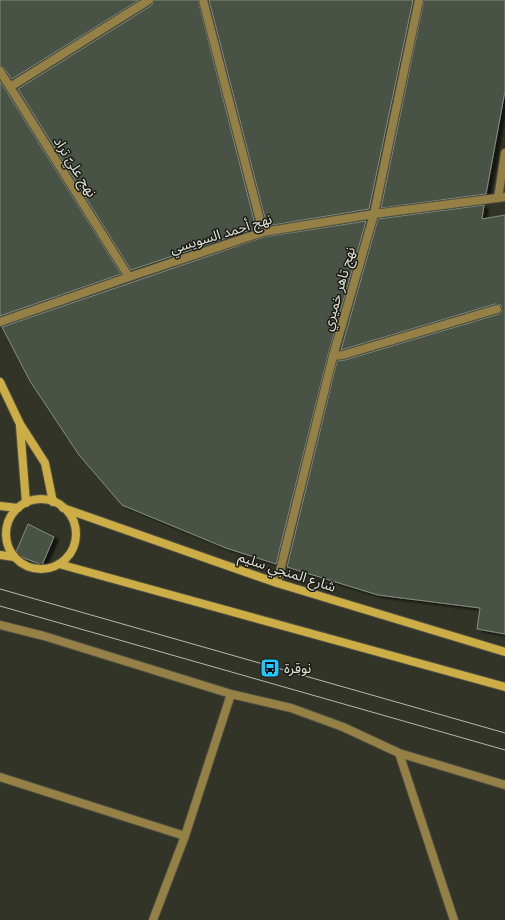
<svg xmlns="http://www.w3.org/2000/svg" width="505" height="920" viewBox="0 0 505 920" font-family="Figtree,'Noto Sans Arabic',sans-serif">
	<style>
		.building { fill: #495245; stroke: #848e80; filter: url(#shadow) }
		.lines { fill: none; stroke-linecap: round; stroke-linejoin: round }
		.street-casing { stroke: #4e5043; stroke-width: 10 }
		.secondary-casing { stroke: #4e5043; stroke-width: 10 }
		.street { stroke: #958145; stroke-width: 8 }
		.secondary { stroke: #cdad45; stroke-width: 8 }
		.tram { stroke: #b6b8ae; stroke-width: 1 }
		.labels { text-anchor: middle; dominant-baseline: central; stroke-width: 3; stroke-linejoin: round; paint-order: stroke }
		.street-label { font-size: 14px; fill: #dfe1d8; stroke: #1a1b15 }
		.poi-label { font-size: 14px; fill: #dfe1d8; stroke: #1a1b15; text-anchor: start }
	</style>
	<defs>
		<filter id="shadow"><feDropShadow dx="4.5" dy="2.5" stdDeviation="1" flood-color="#0009"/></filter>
	</defs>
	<rect width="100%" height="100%" fill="#323427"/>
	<path class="building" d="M 0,0 L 139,0 L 12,79 L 4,68 L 0,66 Z
		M 154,0 L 198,0 L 256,228 L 131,270 L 18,89 L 152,5 Z
		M 209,0 L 413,0 L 369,209 L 267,226 Z
		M 424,0 L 505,0 L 505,91 L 486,194 L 381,208 Z
		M 0,81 L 121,274 L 0,316 Z
		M 484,205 L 482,219 L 505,215 L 505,634 L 477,629 L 480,608 L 378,595 L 287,567 L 337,361 L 345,360 L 499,314 L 502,311 L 501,305 L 495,304 L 341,350 L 378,219 Z
		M 366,221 L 328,355 L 276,564 L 226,548 L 122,505 L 79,455 L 30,381 L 2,327 L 264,237 Z
		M 28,524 L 54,537 L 42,565 L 19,556 L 16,552 Z"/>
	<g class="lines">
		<defs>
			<path id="street" d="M 203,0 L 263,232
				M 0,71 L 129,277
				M 10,87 L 149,0
				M 498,198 L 505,153
				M 0,322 L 129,277 L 263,232 L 374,214 L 505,197
				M 333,356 L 343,355 L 497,309
				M 277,583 L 333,356 L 374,214 L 419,0
				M 0,625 L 44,636 L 231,694
				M 399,753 L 454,920
				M 0,777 L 185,836
				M 153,920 L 185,836 L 231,694 L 291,708 L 343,727 L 399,753 L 505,785"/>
			<path id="secondary" d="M 0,382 L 20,424 L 45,463 L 53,502
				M 20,426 L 26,503
				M6 534a35 35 0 1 1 70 0a35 35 0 1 1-70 0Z
				M 0,506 L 18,508
				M 63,508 L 277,583 L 505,652
				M 0,555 L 14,557
				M 59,564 L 505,687"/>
		</defs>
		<use href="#street" class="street-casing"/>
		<use href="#secondary" class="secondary-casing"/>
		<use href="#street" class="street"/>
		<use href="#secondary" class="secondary"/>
		<path class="tram" d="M 0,589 L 505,733
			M 0,606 L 505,750"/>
	</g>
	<defs>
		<symbol id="bus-square" viewBox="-11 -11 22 22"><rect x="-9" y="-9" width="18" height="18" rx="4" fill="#1fc9fd" stroke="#1a1b15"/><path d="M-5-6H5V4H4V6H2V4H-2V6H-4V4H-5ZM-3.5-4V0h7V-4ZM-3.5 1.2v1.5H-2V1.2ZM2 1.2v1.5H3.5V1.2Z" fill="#111"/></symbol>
	</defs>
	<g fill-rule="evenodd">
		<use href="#bus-square" x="259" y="657" width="22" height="22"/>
	</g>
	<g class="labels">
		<g class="street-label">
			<text transform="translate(75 167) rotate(58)">نهج عليّ تراد</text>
			<text transform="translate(221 234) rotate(-17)">نهج أحمد السويسي</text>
			<text transform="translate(339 289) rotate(-74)">نهج تاهر خميري</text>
			<text transform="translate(287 572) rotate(18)">شارع المنجي سليم</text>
		</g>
		<g class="poi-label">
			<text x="284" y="668">نوقرة</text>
		</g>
	</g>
</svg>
